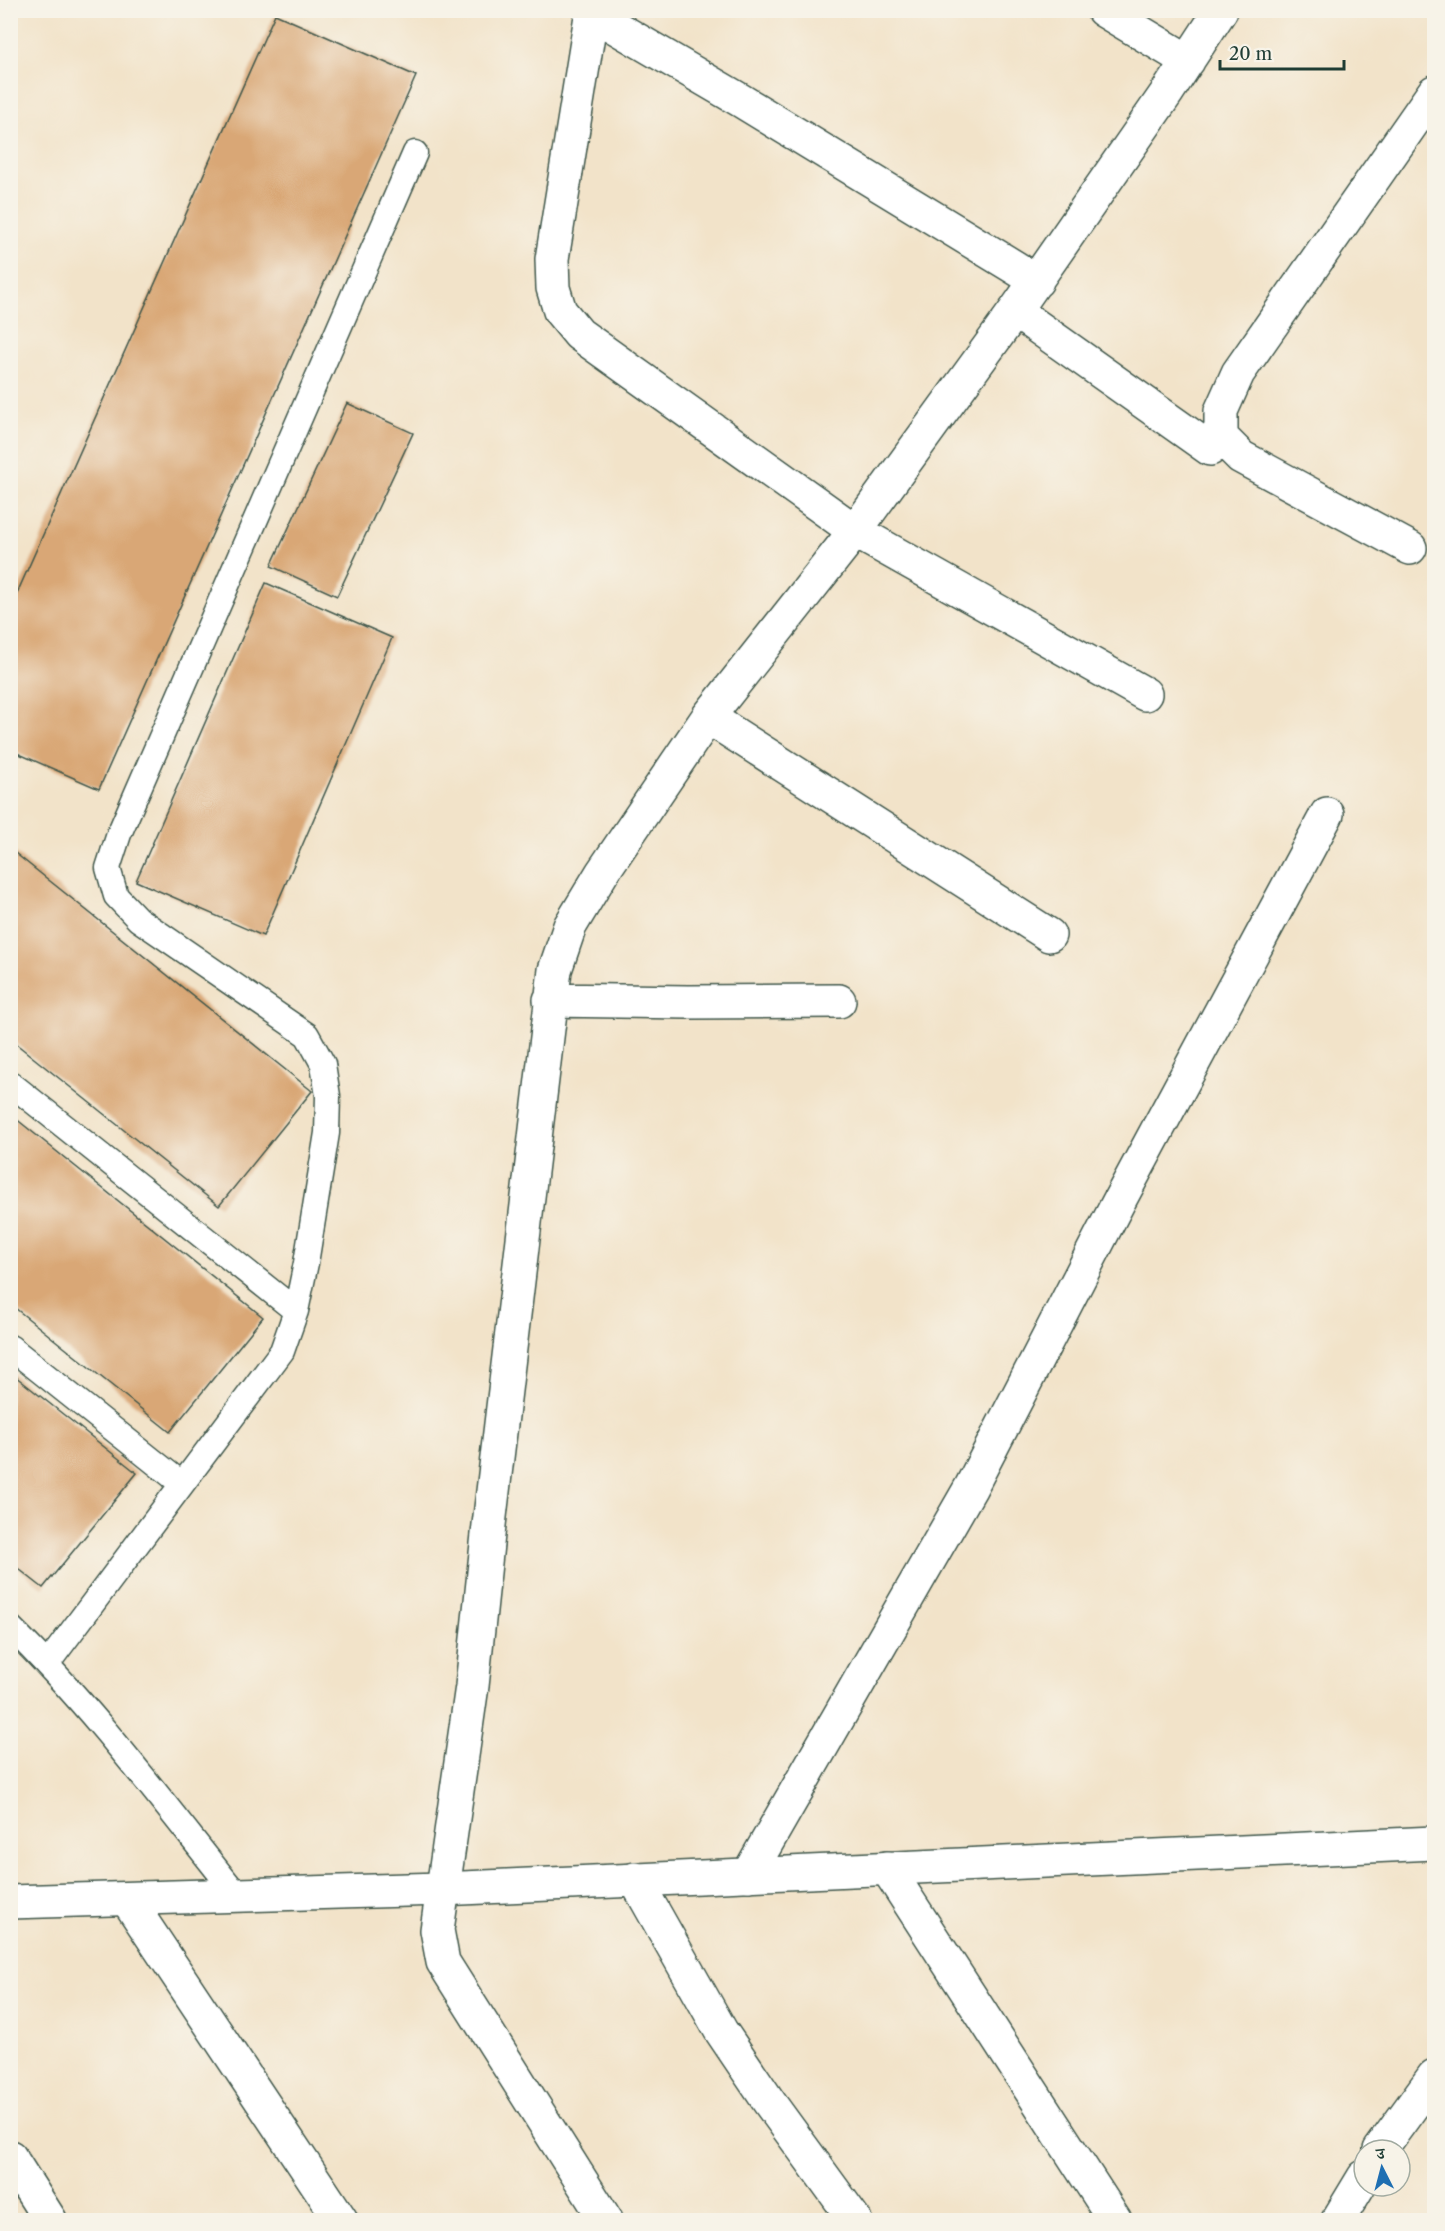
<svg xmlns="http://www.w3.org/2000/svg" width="1445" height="2231" viewBox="0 0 1445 2231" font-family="'Libre Caslon Text','Noto Serif Devanagari',serif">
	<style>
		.building { fill: #d9a776 }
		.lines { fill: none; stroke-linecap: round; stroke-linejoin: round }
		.lane-casing { stroke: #3f564a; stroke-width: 27 }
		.street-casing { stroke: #3f564a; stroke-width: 36 }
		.highway-casing { stroke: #3f564a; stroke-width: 36 }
		.lane { stroke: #fff; stroke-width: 24 }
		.street { stroke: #fff; stroke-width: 33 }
		.highway { stroke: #fff; stroke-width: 33 }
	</style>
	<rect width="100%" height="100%" fill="#f7f3e8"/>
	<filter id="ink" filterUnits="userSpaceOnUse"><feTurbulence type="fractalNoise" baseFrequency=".0167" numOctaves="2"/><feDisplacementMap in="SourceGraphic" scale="12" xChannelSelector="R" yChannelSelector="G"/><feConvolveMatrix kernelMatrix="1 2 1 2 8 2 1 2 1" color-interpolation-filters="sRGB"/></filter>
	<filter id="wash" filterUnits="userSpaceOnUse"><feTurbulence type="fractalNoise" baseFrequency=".008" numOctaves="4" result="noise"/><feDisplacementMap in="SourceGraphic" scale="24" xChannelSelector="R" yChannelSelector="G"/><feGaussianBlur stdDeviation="1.35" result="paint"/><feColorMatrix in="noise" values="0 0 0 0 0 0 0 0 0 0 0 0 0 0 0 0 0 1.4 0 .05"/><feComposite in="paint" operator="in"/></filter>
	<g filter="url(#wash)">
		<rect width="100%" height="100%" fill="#f2e3c9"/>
		<g id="blocks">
			<path class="building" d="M 275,14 L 416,76 L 99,789 L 10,750 L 10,609 Z
				M 347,403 L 413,433 L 337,596 L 271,566 Z
				M 266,583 L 392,638 L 263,936 L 136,881 Z
				M 10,849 L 312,1091 L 219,1206 L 10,1039 Z
				M 10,1114 L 263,1317 L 170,1432 L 10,1304 Z
				M 10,1372 L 137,1473 L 43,1588 L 10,1562 Z"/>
		</g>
	</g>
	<g filter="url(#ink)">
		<use href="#blocks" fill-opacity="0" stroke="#3f564a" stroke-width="1.5"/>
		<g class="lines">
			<defs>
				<path id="lane" d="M 10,1083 L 296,1311
					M 10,1347 L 182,1484
					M 10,1627 C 94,1709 164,1804 237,1895
					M 48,1663 L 282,1351 L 296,1311 L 306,1263 L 327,1133 L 328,1096 L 323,1064 L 307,1035 L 138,919 L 116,896 L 108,868 L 119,834 L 415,153"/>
				<path id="street" d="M 592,10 L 552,259 L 553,288 L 560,311 L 579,334 L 855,531 L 1145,694
					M 1103,10 L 1188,61
					M 591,13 L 740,100 L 1037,281
					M 1015,311 L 1210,449
					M 1410,548 L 1241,457 L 1221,437 L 1221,411 L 1238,373 L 1434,92
					M 708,717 L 1049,935
					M 550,1000 L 688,1002 L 839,1001
					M 887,1868 L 1115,2220
					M 748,1875 L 971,1487 L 1118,1203 L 1327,814
					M 635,1879 L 721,2031 L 769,2102 L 855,2220
					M 127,1899 L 341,2220
					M 1380,2150 L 1434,2076
					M 10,2157 L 50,2220
					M 606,2220 L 443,1962 L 437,1930 L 472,1686 L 489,1525 L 555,970 L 570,926 L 602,873 L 708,717 L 855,531 L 1015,311 L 1168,91 L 1221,10
					M 1338,2220 L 1364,2177"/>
				<path id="highway" d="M 10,1902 L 441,1889 L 1434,1843"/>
			</defs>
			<use href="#lane" class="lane-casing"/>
			<use href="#street" class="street-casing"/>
			<use href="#highway" class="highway-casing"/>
			<use href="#lane" class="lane"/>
			<use href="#street" class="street"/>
			<use href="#highway" class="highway"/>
		</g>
	</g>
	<rect width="1445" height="2231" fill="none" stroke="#f7f3e8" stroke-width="36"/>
	<g transform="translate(1382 2168) rotate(354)"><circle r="28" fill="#f7f3e8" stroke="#a1aaa0" stroke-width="1.5"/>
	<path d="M0-4.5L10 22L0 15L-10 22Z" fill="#1f6fb2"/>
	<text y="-9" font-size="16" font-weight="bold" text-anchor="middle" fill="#1f3d34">उ</text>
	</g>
	<path d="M1220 60v9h124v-9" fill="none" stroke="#1f3d34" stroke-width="3"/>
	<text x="1229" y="60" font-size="18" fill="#1f3d34" stroke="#f7f3e8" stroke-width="4.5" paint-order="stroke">20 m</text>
</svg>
